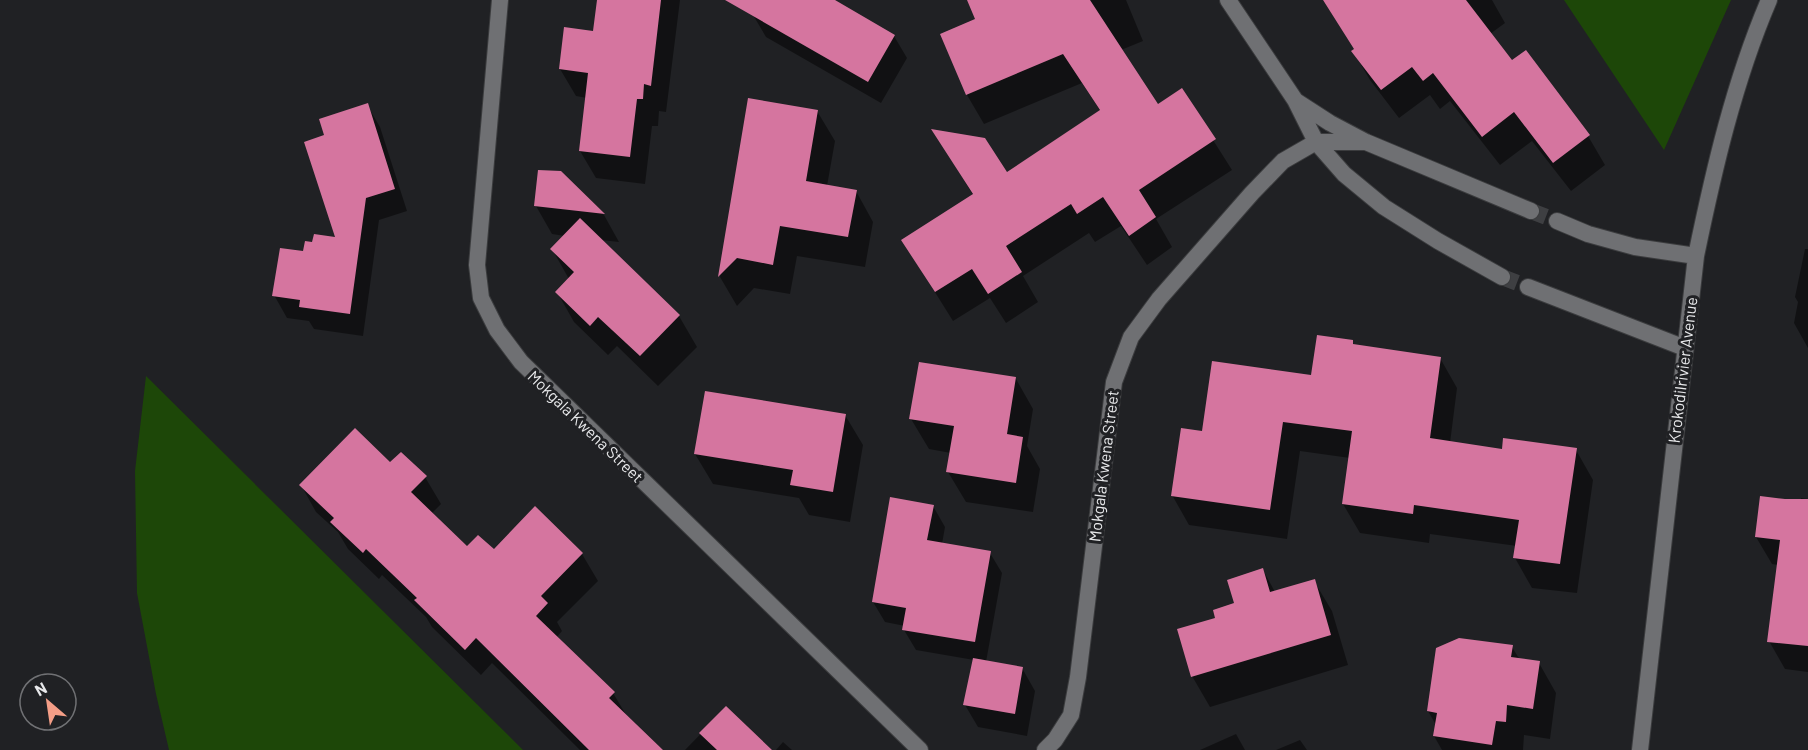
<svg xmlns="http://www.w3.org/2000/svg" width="1808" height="750" viewBox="0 0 1808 750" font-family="Barlow,sans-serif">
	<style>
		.green { fill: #1d4708 }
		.shadow { fill: #0007 }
		.building { fill: #d5759f }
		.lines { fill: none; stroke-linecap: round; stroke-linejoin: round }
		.minor-tunnel { stroke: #3e3f42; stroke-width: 16; stroke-dasharray: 16 8; stroke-linecap: butt }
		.minor-casing { stroke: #3b3c3e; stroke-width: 18 }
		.minor { stroke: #6f7073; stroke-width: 16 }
		.labels { text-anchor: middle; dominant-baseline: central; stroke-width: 6; stroke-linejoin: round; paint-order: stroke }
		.street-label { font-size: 16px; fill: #e8e9eb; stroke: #202124 }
	</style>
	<rect width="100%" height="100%" fill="#202124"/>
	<path class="green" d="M 1564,0 L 1731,0 L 1664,150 Z
		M 146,376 L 523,750 L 169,750 L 156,694 L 137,593 L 135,471 Z"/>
	<path class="shadow" d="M 599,0 L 680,0 L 666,112 L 659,111 L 658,126 L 652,126 L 645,184 L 596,178 L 580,151 L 587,98 L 576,96 L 560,69 L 595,33 Z
		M 762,0 L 832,0 L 894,36 L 907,58 L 881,103 L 766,37 L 753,15 Z
		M 968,0 L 1126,0 L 1143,41 L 1121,50 L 1158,106 L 1182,91 L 1232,170 L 1156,219 L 1172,247 L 1147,265 L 1121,226 L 1095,242 L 1089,233 L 1023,276 L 1038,302 L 1006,323 L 990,298 L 953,321 L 903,241 L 973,195 L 934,131 L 1007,174 L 1101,112 L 1082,83 L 984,124 L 967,95 L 942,35 L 977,20 Z
		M 1323,0 L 1492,0 L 1505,23 L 1490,34 L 1512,62 L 1588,136 L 1605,165 L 1571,191 L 1532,141 L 1500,165 L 1450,101 L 1440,109 L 1430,95 L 1399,118 L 1370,80 L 1353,51 L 1355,50 Z
		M 749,99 L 817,111 L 835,141 L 827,186 L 856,191 L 873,222 L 865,267 L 797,256 L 790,294 L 754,288 L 737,306 L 720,277 Z
		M 367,105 L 380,127 L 407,211 L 379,220 L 363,336 L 314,329 L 309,321 L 287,318 L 274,295 L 305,253 L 338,238 L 326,136 Z
		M 561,173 L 604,215 L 619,242 L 601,240 L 679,316 L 697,347 L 658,386 L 617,346 L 608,355 L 574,322 L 557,292 L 569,279 L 552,249 L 565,236 L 552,234 L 536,206 Z
		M 1805,249 L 1808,249 L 1808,348 L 1794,323 L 1798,302 L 1795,297 Z
		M 1352,342 L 1355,346 L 1440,358 L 1457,388 L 1450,443 L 1503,451 L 1576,450 L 1593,480 L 1577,593 L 1532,588 L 1515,558 L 1517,546 L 1430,534 L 1429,543 L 1360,533 L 1343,504 L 1350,458 L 1300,451 L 1287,539 L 1189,525 L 1172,495 L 1203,432 L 1312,376 Z
		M 1016,379 L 1033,409 L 1027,446 L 1040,469 L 1033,512 L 966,502 L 948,472 L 951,453 L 929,449 L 911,419 Z
		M 845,415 L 863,445 L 850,522 L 809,515 L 799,498 L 713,484 L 695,454 Z
		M 390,464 L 425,477 L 441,504 L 431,514 L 467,549 L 494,551 L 535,508 L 582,554 L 598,581 L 557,622 L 562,631 L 556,638 L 613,693 L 628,718 L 661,750 L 580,750 L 492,663 L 481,675 L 432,627 L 426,617 L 382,575 L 379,579 L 348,549 L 338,532 L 316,512 L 301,485 Z
		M 1801,498 L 1808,499 L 1808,672 L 1785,669 L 1769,641 L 1778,565 L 1772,564 L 1756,537 L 1801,503 Z
		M 933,506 L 945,527 L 942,544 L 990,553 L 1002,573 L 986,662 L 1022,668 L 1035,691 L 1027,736 L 978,727 L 965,705 L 974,660 L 916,650 L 904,630 L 905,626 L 885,622 L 873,602 Z
		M 1263,570 L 1275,592 L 1314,581 L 1332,611 L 1348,665 L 1210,707 L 1192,676 L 1217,619 L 1236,604 Z
		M 1512,647 L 1520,660 L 1539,663 L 1556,693 L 1550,739 L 1524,735 L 1523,750 L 1442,750 L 1434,736 L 1436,725 L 1428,711 Z
		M 726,708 L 770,750 L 685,750 Z
		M 1236,734 L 1245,750 L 1200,750 Z
		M 1300,740 L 1307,750 L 1276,750 Z
		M 783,742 L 792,750 L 776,750 Z"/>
	<path class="building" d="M 597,0 L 661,0 L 651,86 L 644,84 L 643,99 L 637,99 L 630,157 L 579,151 L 588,73 L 559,69 L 564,27 L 593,31 Z
		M 725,0 L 835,0 L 895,35 L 868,82 Z
		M 967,0 L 1090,0 L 1158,104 L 1182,88 L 1216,139 L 1139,190 L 1156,217 L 1129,236 L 1103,197 L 1077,214 L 1071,204 L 1006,246 L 1022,272 L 988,294 L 972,269 L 935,292 L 901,240 L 973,194 L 931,129 L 985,138 L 1007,172 L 1100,110 L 1063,54 L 966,95 L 940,34 L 975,19 Z
		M 1323,0 L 1466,0 L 1512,60 L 1526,50 L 1590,135 L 1553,163 L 1514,112 L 1482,137 L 1433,73 L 1423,81 L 1412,67 L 1381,90 L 1351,51 L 1354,49 Z
		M 748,98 L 818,110 L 806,181 L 857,190 L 848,237 L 780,226 L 773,265 L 737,258 L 718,277 Z
		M 368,103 L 395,189 L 366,198 L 350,314 L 299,307 L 300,300 L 272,296 L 280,248 L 303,251 L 305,241 L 312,242 L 314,234 L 335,237 L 304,142 L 324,135 L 319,119 Z
		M 538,170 L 561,171 L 605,214 L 534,206 Z
		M 580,218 L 680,315 L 640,356 L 598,317 L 590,326 L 555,292 L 574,272 L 550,249 Z
		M 1317,335 L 1353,340 L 1353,344 L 1441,357 L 1430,438 L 1502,449 L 1503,438 L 1577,448 L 1560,564 L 1513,558 L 1519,520 L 1414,505 L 1413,514 L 1342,504 L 1352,431 L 1283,422 L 1270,510 L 1171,496 L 1181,428 L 1202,431 L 1212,361 L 1311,375 Z
		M 919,362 L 1016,377 L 1007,434 L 1023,437 L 1016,483 L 946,472 L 954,426 L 909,419 Z
		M 705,391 L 846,414 L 833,492 L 790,485 L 793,470 L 694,454 Z
		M 355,428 L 390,462 L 401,452 L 427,476 L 411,492 L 467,546 L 478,535 L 494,549 L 535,506 L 583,553 L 541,596 L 548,603 L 536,616 L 615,692 L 609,698 L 663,750 L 589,750 L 476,638 L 465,650 L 414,600 L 417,598 L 366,549 L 363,553 L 330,522 L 334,518 L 299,485 Z
		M 1760,496 L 1785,499 L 1808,499 L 1808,646 L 1767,642 L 1780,540 L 1755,537 Z
		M 890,497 L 934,505 L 927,540 L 991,551 L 975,642 L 902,630 L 906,608 L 872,602 Z
		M 1263,568 L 1270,592 L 1315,579 L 1331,635 L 1191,677 L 1177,629 L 1215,618 L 1213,610 L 1234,603 L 1227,580 Z
		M 1459,638 L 1513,645 L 1511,657 L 1540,661 L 1533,709 L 1507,705 L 1506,722 L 1496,721 L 1492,745 L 1433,736 L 1437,713 L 1427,711 L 1436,648 Z
		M 973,658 L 1023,667 L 1015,714 L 963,705 Z
		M 726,706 L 772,750 L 717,750 L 699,733 Z"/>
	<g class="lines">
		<path class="minor-tunnel" d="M 1531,211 L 1557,221
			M 1502,277 L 1528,287"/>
		<defs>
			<path id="minor" d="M 500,0 L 477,265 L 481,298 L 497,330 L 521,362 L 920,750
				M 1228,0 L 1295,100 L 1316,142 L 1344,174 L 1384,207 L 1438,241 L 1502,277
				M 1296,101 L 1330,123 L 1366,142 L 1531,211
				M 1557,221 L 1588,234 L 1635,247 L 1696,256
				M 1528,287 L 1685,348
				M 1045,750 L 1055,740 L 1071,715 L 1078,677 L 1114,382 L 1131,337 L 1159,299 L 1252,193 L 1283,161 L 1316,142 L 1366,142
				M 1640,750 L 1696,256 C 1714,169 1734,82 1769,0"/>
		</defs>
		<use href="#minor" class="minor-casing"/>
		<use href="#minor" class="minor"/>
	</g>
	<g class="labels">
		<g class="street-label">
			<text transform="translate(1682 370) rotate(-83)">Krokodilrivier Avenue</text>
			<text transform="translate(586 426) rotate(44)">Mokgala Kwena Street</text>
			<text transform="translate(1103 466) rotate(-83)">Mokgala Kwena Street</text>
		</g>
	</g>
	<g transform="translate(48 702) rotate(331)"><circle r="28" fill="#202124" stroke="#707174" stroke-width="1.5"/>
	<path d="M0-4.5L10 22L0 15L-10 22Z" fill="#f49e87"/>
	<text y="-9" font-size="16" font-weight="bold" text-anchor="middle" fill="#e8e9eb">N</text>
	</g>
</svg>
